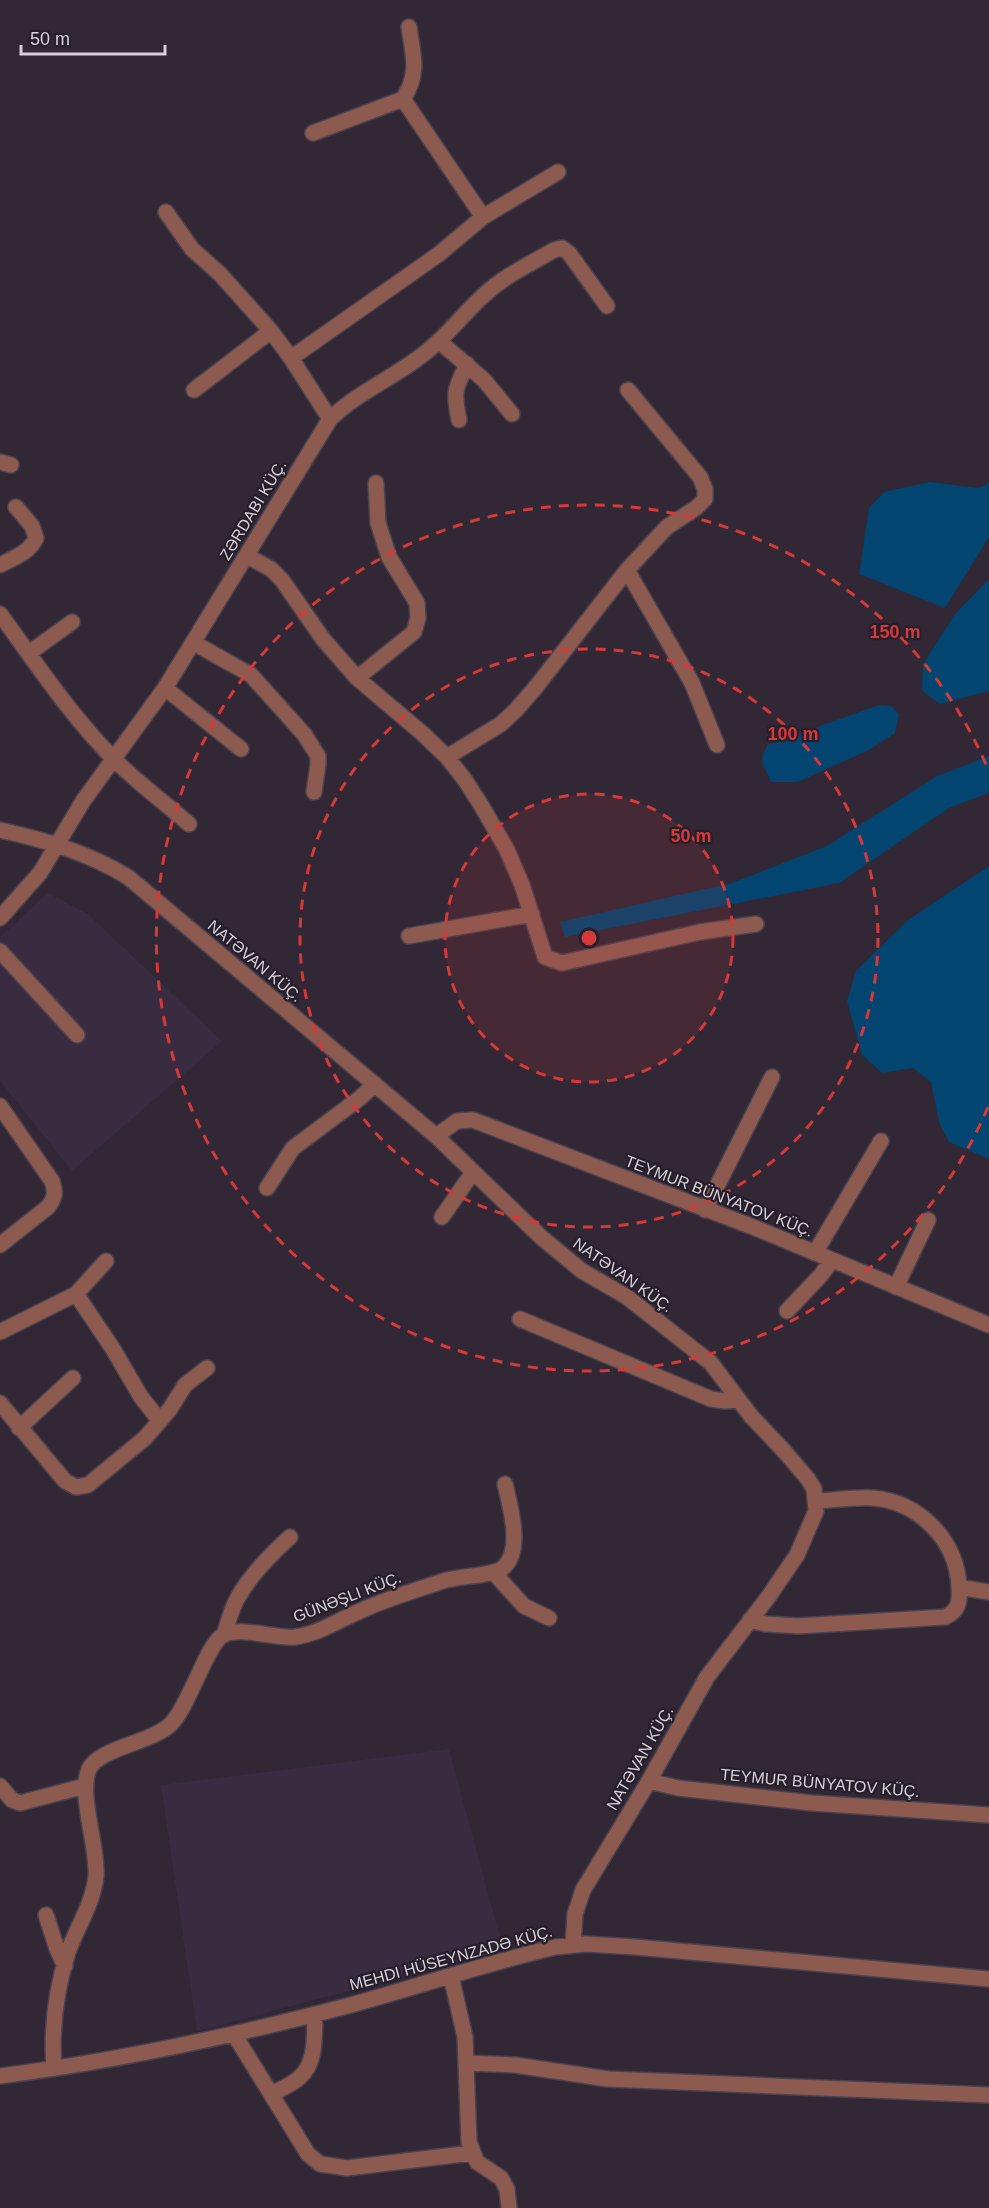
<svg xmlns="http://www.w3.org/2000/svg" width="989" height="2208" viewBox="0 0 989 2208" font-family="Arial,sans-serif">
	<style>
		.built { fill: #3a2c40 }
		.water { fill: #024571 }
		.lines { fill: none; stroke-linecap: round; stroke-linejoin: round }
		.minor-casing { stroke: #4b424f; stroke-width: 18 }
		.minor { stroke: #8d5a50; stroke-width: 15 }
		.ring { fill: none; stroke: #d6393a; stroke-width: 3; stroke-dasharray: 10 8 }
		.labels { text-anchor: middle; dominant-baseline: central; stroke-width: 4.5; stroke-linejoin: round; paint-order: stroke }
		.street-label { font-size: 16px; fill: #d6d0d9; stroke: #271e2b }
		.centre { fill: #d6393a; stroke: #271e2b; stroke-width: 3 }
		.ring-label { font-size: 18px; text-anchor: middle; font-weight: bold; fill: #d6393a; stroke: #271e2b; stroke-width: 4.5; stroke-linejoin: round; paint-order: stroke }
	</style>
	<rect width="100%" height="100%" fill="#312735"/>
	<path class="built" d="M 48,893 L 88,914 L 222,1041 L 72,1171 L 0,1081 L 0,937 Z
		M 449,1749 L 502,1945 L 356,1989 L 197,2031 L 161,1785 Z"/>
	<path class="water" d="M 929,482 L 979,488 L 989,483 L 989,537 L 945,608 L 859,574 L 869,508 L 884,492 Z
		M 989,579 L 989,691 L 940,704 L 922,691 L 923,664 L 955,614 Z
		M 879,705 L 891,706 L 899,714 L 895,733 L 869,750 L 798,782 L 771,782 L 761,760 L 767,745 Z
		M 989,756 L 989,793 L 949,808 L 839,883 L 565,937 L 560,922 L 732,883 L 827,846 L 937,776 Z
		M 989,866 L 989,1159 L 949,1142 L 939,1122 L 931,1082 L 913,1068 L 882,1073 L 862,1055 L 847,1001 L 856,971 L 908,920 Z"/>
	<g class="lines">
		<defs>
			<path id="minor" d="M 403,99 L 483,217
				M 313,133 L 403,99 C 420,73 413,56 409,27
				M 166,212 L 192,249 L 220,274 L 271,331 L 291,358 L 330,419
				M 440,342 L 484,380 L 512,414
				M 291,358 L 439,254 L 483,217 L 558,172
				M 194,390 L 271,331
				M 459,420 C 453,391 455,389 467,364
				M 0,462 L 11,465
				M 247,556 L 271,569 L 282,580 L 323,639 L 357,678 L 423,734 L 447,757 L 465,780 L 481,805 L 507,850 L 522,885 L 545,957 L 562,963 L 700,932 L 756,924
				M 0,565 C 14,558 30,552 36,538 L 32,526 L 16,507
				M 627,570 L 692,683 L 717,745
				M 0,614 C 36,663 70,715 113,758 C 136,782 164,802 189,824
				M 194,643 L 251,675 L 304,734 L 318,756 L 318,765 L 314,792
				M 29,653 L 72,622
				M 357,678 L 414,632 L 418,618 L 417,603 L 389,557 L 378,523 L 376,483
				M 165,688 L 241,749
				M 447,757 L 501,724 L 516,710 L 536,687 L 627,570 L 667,527 L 696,508 L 705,499 L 705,489 L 700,477 L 628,390
				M 0,830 C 46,840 88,853 128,877 L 436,1136 L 541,1237 L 582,1271 L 627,1297 L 711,1363 L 751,1416 L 785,1452 L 808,1479 L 814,1489 L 816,1511 L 797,1555 L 769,1596 L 707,1677 L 649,1781 L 583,1890 L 575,1914 L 573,1945
				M 0,918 L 40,873 L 83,801 L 165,688 L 330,419 C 357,393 391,379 421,356 C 445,339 462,315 484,295 C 504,276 530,264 554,250 L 562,248 L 569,253 L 607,306
				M 409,936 L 532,914
				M 0,951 L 77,1035
				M 0,1106 L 52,1181 C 56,1192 55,1198 48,1207 L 0,1245
				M 436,1136 L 457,1121 L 473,1120 L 753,1227 L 989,1325
				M 267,1188 L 293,1148 L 360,1098 L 375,1084
				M 705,1210 L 772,1077
				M 442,1217 L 473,1172
				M 815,1253 L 881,1141
				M 896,1287 L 928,1220
				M 76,1294 L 106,1261
				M 787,1311 L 821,1275 L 832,1260
				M 520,1319 L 711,1399 L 725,1401 L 739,1400
				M 0,1332 L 76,1294 L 113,1349 L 141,1397 L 160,1421
				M 0,1403 L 65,1481 L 76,1487 L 88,1485 L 145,1438 L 170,1409 L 185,1385 L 207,1368
				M 19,1428 L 73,1378
				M 494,1573 L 524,1606 L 549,1618
				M 959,1587 L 989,1592
				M 750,1620 L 766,1624 L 798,1626 L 945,1617 C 959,1611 960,1601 959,1587 C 957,1540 919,1502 873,1498 C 854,1497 835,1500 817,1501
				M 224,1635 C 228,1623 231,1610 237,1599 C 250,1575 270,1555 290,1537
				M 649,1781 L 678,1788 L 812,1803 L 989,1815
				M 0,1786 L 12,1800 L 20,1803 L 85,1786
				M 46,1915 L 57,1949 L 65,1966
				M 451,1976 L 465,2037 L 469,2142 L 477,2162 L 501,2178 L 507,2189 L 509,2208
				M 234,2034 L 308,2154 L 320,2164 L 347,2168 L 472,2153
				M 467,2063 L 515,2065 L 608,2079 L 989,2095
				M 54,2068 C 51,2029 56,1990 68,1952 C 77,1927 93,1904 96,1876 C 98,1846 78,1794 89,1769 C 99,1748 151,1743 171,1724 C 190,1704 207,1644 223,1635 C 240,1626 276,1639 295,1637 C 318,1634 337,1621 358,1612 C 385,1599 414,1591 443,1581 C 458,1576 495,1576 504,1567 C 523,1549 510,1506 505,1484
				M 0,2076 C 117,2061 233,2036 347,2006 C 417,1987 486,1963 556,1947 L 586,1944 L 635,1947 L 989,1979
				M 271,2094 C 280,2089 292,2085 300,2077 C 317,2062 314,2035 315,2014"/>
		</defs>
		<use href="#minor" class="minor-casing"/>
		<use href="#minor" class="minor"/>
	</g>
	<circle cx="589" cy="938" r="144" fill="#d6393a" fill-opacity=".12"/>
	<g class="ring">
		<circle cx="589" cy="938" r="144"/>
		<circle cx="589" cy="938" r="289"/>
		<path d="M988 1107A433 433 0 1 1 988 769"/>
	</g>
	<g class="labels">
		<g class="street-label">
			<text transform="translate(253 510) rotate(-59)">ZƏRDABI KÜÇ.</text>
			<text transform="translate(255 961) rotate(40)">NATƏVAN KÜÇ.</text>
			<text transform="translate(719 1196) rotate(21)">TEYMUR BÜNYATOV KÜÇ.</text>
			<text transform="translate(623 1275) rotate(35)">NATƏVAN KÜÇ.</text>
			<text transform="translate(347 1597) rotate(-21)">GÜNƏŞLI KÜÇ.</text>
			<text transform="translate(640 1758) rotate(-60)">NATƏVAN KÜÇ.</text>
			<text transform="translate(820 1783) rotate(5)">TEYMUR BÜNYATOV KÜÇ.</text>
			<text transform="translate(451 1958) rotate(-15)">MEHDI HÜSEYNZADƏ KÜÇ.</text>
		</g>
	</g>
	<circle cx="589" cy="938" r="9" class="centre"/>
	<g class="ring-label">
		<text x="895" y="638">150 m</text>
		<text x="793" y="740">100 m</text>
		<text x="691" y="842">50 m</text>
	</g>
	<path d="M21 45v9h144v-9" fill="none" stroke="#d6d0d9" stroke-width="3"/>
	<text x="30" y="45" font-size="18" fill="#d6d0d9" stroke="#271e2b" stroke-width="4.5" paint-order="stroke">50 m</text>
</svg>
